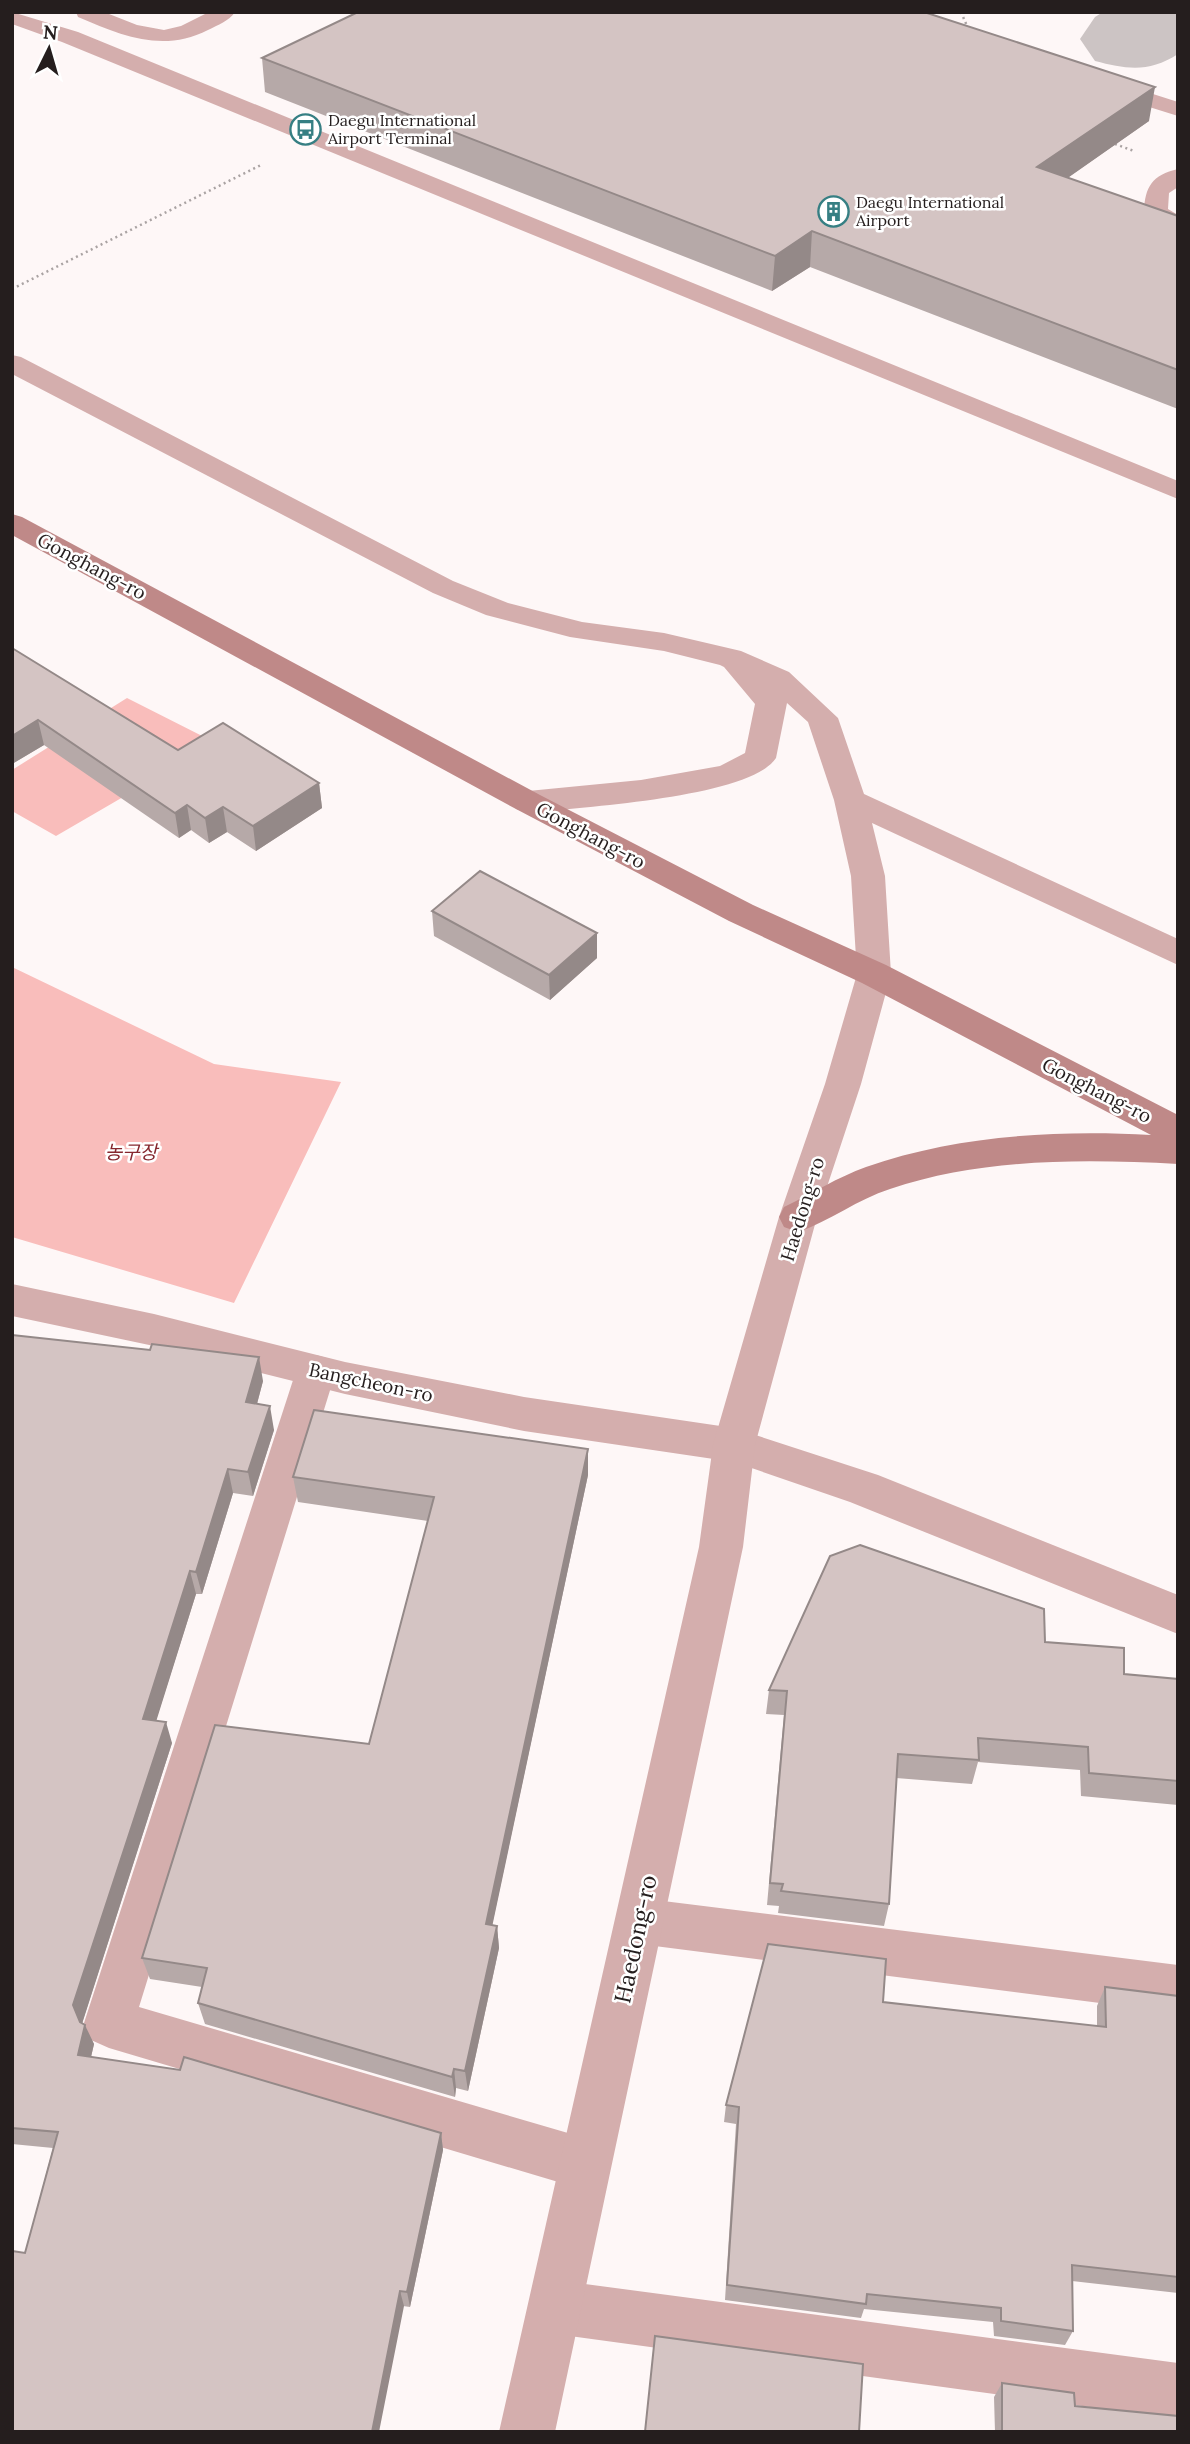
<svg xmlns="http://www.w3.org/2000/svg" width="1190" height="2444" viewBox="0 0 1190 2444" font-family="Lora,'Noto Sans KR',serif">
	<style>
		.green { fill: #f9bdbb }
		.lines { fill: none; stroke-linecap: round; stroke-linejoin: round }
		.taxiway { fill: #ccc4c4; fill-rule: evenodd }
		.path { stroke: #aaa3a3; stroke-width: 2.5; stroke-dasharray: 2 3.5; stroke-linecap: butt }
		.service { fill: #d4aead; fill-rule: evenodd }
		.minor { fill: #d4aead; fill-rule: evenodd }
		.tertiary { fill: #d4aead; fill-rule: evenodd }
		.secondary { fill: #bf8988; fill-rule: evenodd }
		.path-bridge { stroke: #aaa3a3; stroke-width: 2.5; stroke-dasharray: 2 3.5; stroke-linecap: butt }
		.wall { fill: #b6a9a8 }
		.shaded-wall { fill: #948988 }
		.building { fill: #d4c4c3; stroke: #948988; stroke-width: 2 }
		.labels { text-anchor: middle; dominant-baseline: central; stroke-width: 5; stroke-linejoin: round; paint-order: stroke }
		.far-poi-label { font-size: 16px; fill: #251e1e; stroke: #fff; text-anchor: start }
		.street-label { font-size: 19px; fill: #251e1e; stroke: #fff }
		.park-label { font-size: 19px; font-style: italic; fill: #86282f; stroke: #fff }
		.near-street-label { font-size: 23px; fill: #251e1e; stroke: #fff }
	</style>
	<rect width="100%" height="100%" fill="#fef7f7"/>
	<path class="green" d="M 127,698 L 216,743 L 56,836 L 12,811 L 12,770 Z
		M 12,967 L 214,1064 L 341,1082 L 234,1303 L 12,1237 Z"/>
	<g class="lines">
		<path class="taxiway" d="M 1103,12 L 1178,12 L 1178,54 C 1149,73 1126,69 1095,61 L 1080,39 L 1095,17 Z"/>
		<path class="path" d="M 1115,144 L 1134,151
			M 12,289 L 263,164"/>
		<path class="service" d="M 12,12 L 78,32 L 1178,481 L 1178,499 L 62,42 L 12,24 Z
			M 76,12 L 104,12 L 137,25 L 164,30 L 181,26 L 209,12 L 235,12 C 229,21 218,25 208,30 C 163,53 122,36 78,17 Z
			M 1103,78 L 1178,102 L 1178,116 L 1095,90 L 1092,85 L 1095,80 Z
			M 1178,169 L 1178,187 L 1169,193 L 1168,209 L 1178,215 L 1178,234 L 1169,232 L 1144,211 C 1145,187 1152,175 1178,169 Z
			M 12,355 L 21,357 L 453,581 L 508,603 L 582,622 L 664,633 L 741,651 L 789,672 L 838,718 L 864,794 L 1178,939 L 1178,965 L 872,823 L 885,876 L 891,974 L 886,983 L 874,986 L 862,983 L 857,974 L 851,876 L 834,800 L 808,722 L 787,703 L 776,758 C 750,798 578,807 528,813 L 516,809 L 512,802 L 516,795 L 528,791 L 641,780 L 720,766 L 745,753 L 755,704 L 724,667 L 720,665 L 664,651 L 570,637 L 486,615 L 433,593 L 12,374 Z
			M 316,1355 L 330,1359 L 336,1371 L 139,2007 L 585,2138 L 603,2146 L 611,2164 L 603,2182 L 585,2190 L 109,2048 L 91,2040 L 84,2023 L 296,1371 L 302,1359 Z
			M 639,1898 L 1178,1965 L 1178,2013 L 639,1944 L 622,1937 L 615,1921 L 622,1905 Z
			M 555,2280 L 1178,2363 L 1178,2419 L 555,2334 L 536,2326 L 528,2307 L 536,2288 Z"/>
		<path class="minor" d="M 12,1284 L 154,1314 L 345,1362 L 524,1397 L 734,1428 L 878,1475 L 1178,1595 L 1178,1634 L 850,1502 L 734,1462 L 524,1431 L 345,1394 L 154,1346 L 12,1316 Z"/>
		<path class="tertiary" d="M 874,962 L 886,965 L 891,974 L 861,1084 L 817,1217 L 755,1445 L 743,1547 L 555,2432 L 499,2432 L 699,1547 L 713,1445 L 779,1217 L 825,1084 L 857,974 L 862,965 Z"/>
		<path class="secondary" d="M 12,514 L 22,517 L 540,795 L 753,905 L 886,965 L 1178,1115 L 1178,1164 C 1082,1159 982,1158 890,1189 C 858,1199 830,1221 798,1232 L 784,1227 L 779,1217 L 784,1207 C 811,1194 838,1177 866,1167 C 957,1135 1057,1130 1151,1135 L 862,983 L 729,921 L 516,809 L 12,535 Z"/>
		<path class="path-bridge" d="M 961,12 L 967,26 L 963,29"/>
	</g>
	<path class="wall" d="M 262,58 L 1149,121 L 1067,178 L 1178,216 L 1178,409 L 810,267 L 772,291 L 265,92 Z
		M 12,648 L 178,750 L 319,783 L 322,808 L 256,851 L 227,832 L 209,843 L 191,830 L 179,838 L 44,745 L 12,764 Z
		M 432,911 L 597,958 L 550,1000 L 434,936 Z
		M 12,1335 L 263,1381 L 257,1404 L 274,1430 L 253,1496 L 233,1493 L 202,1594 L 196,1594 L 156,1720 L 172,1743 L 82,2023 L 94,2044 L 91,2057 L 441,2133 L 443,2150 L 410,2307 L 25,2253 L 53,2148 L 12,2144 Z
		M 588,1475 L 492,1925 L 497,1926 L 499,1948 L 468,2091 L 456,2088 L 455,2097 L 205,2024 L 198,2003 L 202,1987 L 150,1979 L 142,1958 L 369,1744 L 428,1521 L 298,1502 L 293,1477 Z
		M 1045,1642 L 1124,1674 L 1178,1679 L 1178,1805 L 1081,1796 L 1080,1770 L 978,1762 L 972,1784 L 896,1778 L 889,1904 L 884,1926 L 778,1913 L 779,1906 L 767,1905 L 784,1715 L 766,1714 L 769,1690 Z
		M 1105,1987 L 1178,1996 L 1178,2293 L 1072,2281 L 1073,2331 L 1065,2345 L 994,2336 L 993,2322 L 864,2309 L 861,2318 L 725,2300 L 736,2124 L 724,2122 L 726,2105 L 883,2002 L 1097,2026 L 1097,2006 Z
		M 1002,2383 L 1075,2406 L 1178,2432 L 995,2432 L 994,2397 Z"/>
	<path class="shaded-wall" d="M 1155,87 L 1149,121 L 1032,203 L 1037,167 Z
		M 812,231 L 810,267 L 772,291 L 775,256 Z
		M 38,720 L 44,745 L 12,764 L 12,736 Z
		M 319,783 L 322,808 L 256,851 L 253,826 Z
		M 187,805 L 191,830 L 179,838 L 175,813 Z
		M 223,807 L 227,832 L 209,843 L 205,818 Z
		M 597,933 L 597,958 L 550,1000 L 549,975 Z
		M 259,1357 L 263,1381 L 251,1426 L 246,1402 Z
		M 270,1406 L 274,1430 L 253,1496 L 248,1472 Z
		M 588,1449 L 588,1475 L 488,1946 L 486,1924 Z
		M 228,1469 L 233,1493 L 202,1594 L 196,1572 Z
		M 190,1571 L 196,1594 L 150,1741 L 143,1719 Z
		M 166,1722 L 172,1743 L 82,2024 L 85,2025 L 94,2044 L 87,2074 L 78,2055 L 73,2005 Z
		M 497,1926 L 499,1948 L 468,2091 L 465,2071 Z
		M 454,2069 L 456,2088 L 455,2097 L 452,2077 Z
		M 441,2133 L 443,2150 L 410,2307 L 407,2292 Z
		M 400,2291 L 404,2306 L 379,2432 L 372,2432 Z"/>
	<path class="building" d="M 358,12 L 924,12 L 1155,87 L 1037,167 L 1178,216 L 1178,370 L 812,231 L 775,256 L 262,58 Z
		M 12,648 L 178,750 L 223,723 L 319,783 L 253,826 L 223,807 L 205,818 L 187,805 L 175,813 L 38,720 L 12,736 Z
		M 480,871 L 597,933 L 549,975 L 432,911 Z
		M 12,1335 L 150,1350 L 152,1344 L 259,1357 L 246,1402 L 270,1406 L 248,1472 L 228,1469 L 196,1572 L 190,1571 L 143,1719 L 166,1722 L 73,2005 L 80,2022 L 85,2025 L 78,2055 L 180,2070 L 184,2057 L 441,2133 L 407,2292 L 400,2291 L 372,2432 L 12,2432 L 12,2251 L 25,2253 L 58,2132 L 12,2128 Z
		M 314,1410 L 588,1449 L 486,1924 L 497,1926 L 465,2071 L 454,2069 L 452,2077 L 198,2003 L 207,1968 L 142,1958 L 215,1725 L 369,1744 L 434,1497 L 293,1477 Z
		M 860,1545 L 1044,1609 L 1045,1642 L 1124,1648 L 1124,1674 L 1178,1679 L 1178,1781 L 1089,1773 L 1088,1747 L 978,1738 L 979,1760 L 898,1754 L 889,1904 L 781,1891 L 783,1884 L 770,1883 L 787,1691 L 769,1690 L 830,1556 Z
		M 768,1944 L 886,1959 L 883,2002 L 1106,2027 L 1105,1987 L 1178,1996 L 1178,2277 L 1072,2265 L 1073,2331 L 1001,2321 L 1001,2308 L 867,2294 L 866,2304 L 727,2285 L 739,2107 L 726,2105 Z
		M 655,2336 L 863,2364 L 859,2432 L 645,2432 Z
		M 1002,2383 L 1074,2393 L 1075,2406 L 1178,2416 L 1178,2432 L 1002,2432 Z"/>
	<defs>
		<symbol id="bus-ring" viewBox="-11 -11 22 22"><circle r="9.5" fill="#fff" stroke="#367f83" stroke-width="1.5"/><path d="M-5-6H5V4H4V6H2V4H-2V6H-4V4H-5ZM-3.5-4V0h7V-4ZM-3.5 1.2v1.5H-2V1.2ZM2 1.2v1.5H3.5V1.2Z" fill="#367f83"/></symbol>
		<symbol id="building-ring" viewBox="-11 -11 22 22"><circle r="9.5" fill="#fff" stroke="#367f83" stroke-width="1.5"/><path d="M-4-6H4V6H1V3H-1V6H-4ZM-2.5-4.3h1.7v1.8h-1.7ZM.8-4.3h1.7v1.8H.8ZM-2.5-1h1.7V.8h-1.7ZM.8-1h1.7V.8H.8Z" fill="#367f83"/></symbol>
	</defs>
	<g fill-rule="evenodd">
		<use href="#bus-ring" x="288" y="112" width="35" height="35"/>
		<use href="#building-ring" x="816" y="194" width="35" height="35"/>
	</g>
	<g class="labels">
		<g class="far-poi-label">
			<text x="328" y="120">Daegu International<tspan x="328" dy="18">Airport Terminal</tspan></text>
			<text x="856" y="202">Daegu International<tspan x="856" dy="18">Airport</tspan></text>
		</g>
		<g class="street-label">
			<text transform="translate(92 566) rotate(28)">Gonghang-ro</text>
			<text transform="translate(591 835) rotate(28)">Gonghang-ro</text>
			<text transform="translate(1097 1090) rotate(27)">Gonghang-ro</text>
			<text transform="translate(802 1209) rotate(-73)">Haedong-ro</text>
			<text transform="translate(371 1382) rotate(12)">Bangcheon-ro</text>
		</g>
		<g class="park-label">
			<text x="131" y="1152">농구장</text>
		</g>
		<g class="near-street-label">
			<text transform="translate(635 1939) rotate(-78)">Haedong-ro</text>
		</g>
	</g>
	<rect width="1190" height="2444" fill="none" stroke="#251e1e" stroke-width="28"/>
	<g transform="translate(49 49) rotate(5)" stroke="#ffffff" stroke-width="5" paint-order="stroke">
	<path d="M0-5L12 26L0 18L-12 26Z" fill="#251e1e"/>
	<text y="-10" font-size="19" font-weight="bold" text-anchor="middle" fill="#251e1e">N</text>
	</g>
</svg>
